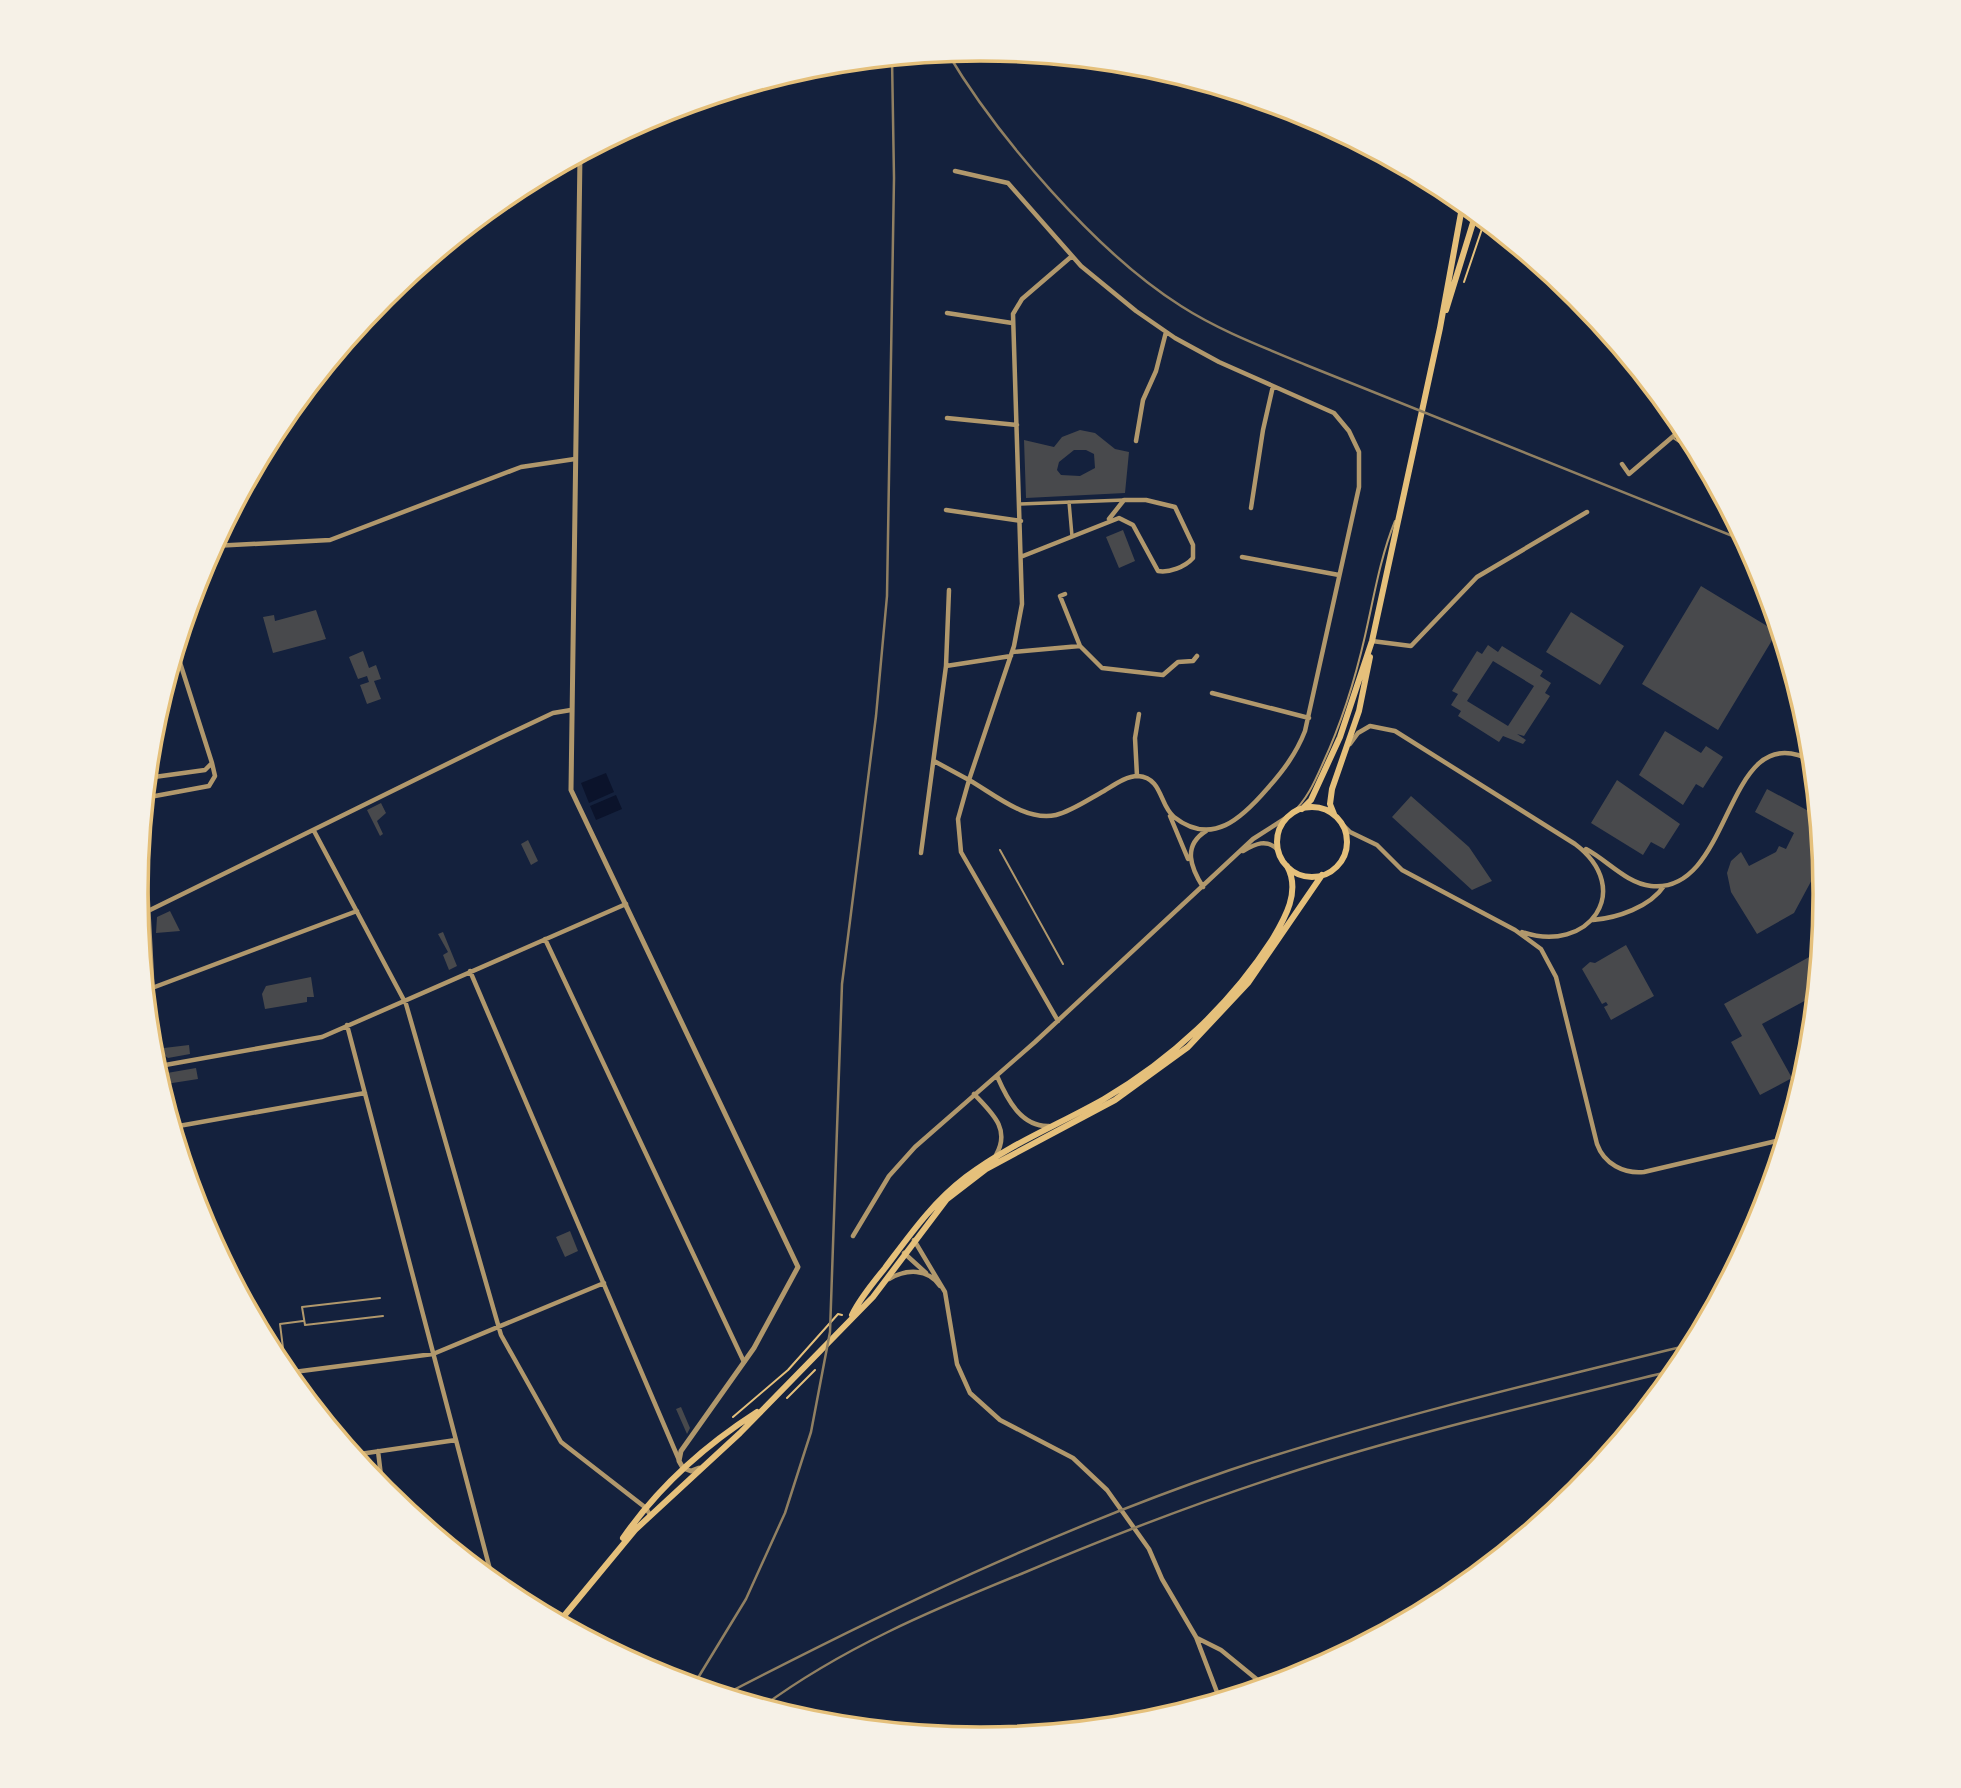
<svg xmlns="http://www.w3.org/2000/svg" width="1961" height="1788" viewBox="0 0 1961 1788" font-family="'Titillium Web',sans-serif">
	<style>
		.water { fill: #0b132b }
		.building { fill: #48494c; fill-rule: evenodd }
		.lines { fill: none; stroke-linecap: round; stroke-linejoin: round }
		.path { stroke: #e5c07b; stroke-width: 2 }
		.service { stroke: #b1986c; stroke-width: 2 }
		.pedestrian { stroke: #b1986c; stroke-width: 3.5 }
		.minor { stroke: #b1986c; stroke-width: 4.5 }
		.tertiary { stroke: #b1986c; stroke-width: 5 }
		.primary { stroke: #e5c07b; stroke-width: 6 }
		.rail { stroke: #918062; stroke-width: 2.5 }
		.rim { fill: none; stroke: #e5c07b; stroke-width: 3.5 }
	</style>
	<rect width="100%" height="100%" fill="#14213d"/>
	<path class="water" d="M 606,773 L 614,792 L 589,803 L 581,783 Z
		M 616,795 L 622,809 L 596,820 L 590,806 Z"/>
	<path class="building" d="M 1080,430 L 1095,433 L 1115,449 L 1129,452 L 1125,493 L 1026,498 L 1024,440 L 1054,447 L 1062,437 ZM 1074,450 L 1086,450 L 1094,454 L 1095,468 L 1080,476 L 1061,475 L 1057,470 L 1059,462 Z
		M 1123,530 L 1135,561 L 1119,568 L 1106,537 Z
		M 1701,586 L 1777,632 L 1718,730 L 1642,684 Z
		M 316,610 L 326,639 L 273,653 L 263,617 L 274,615 L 275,621 Z
		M 1571,612 L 1624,646 L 1600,685 L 1546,652 Z
		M 1488,645 L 1498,652 L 1502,646 L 1543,671 L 1540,676 L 1551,683 L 1545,693 L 1550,696 L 1524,736 L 1517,734 L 1526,740 L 1523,744 L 1503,736 L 1499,742 L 1458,716 L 1461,711 L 1451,705 L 1458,694 L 1452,691 L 1477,651 L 1482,654 ZM 1493,661 L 1534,686 L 1508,726 L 1467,701 Z
		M 363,651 L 369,668 L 376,665 L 381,679 L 374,681 L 381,699 L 367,704 L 360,685 L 369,682 L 367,676 L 358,679 L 349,657 Z
		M 1665,731 L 1701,753 L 1706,746 L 1723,757 L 1703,788 L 1696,784 L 1683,805 L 1639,775 Z
		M 1617,780 L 1680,824 L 1664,849 L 1651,842 L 1643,855 L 1591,823 Z
		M 1767,789 L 1818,816 L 1822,861 L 1794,913 L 1757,934 L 1731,892 L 1727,873 L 1731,861 L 1741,852 L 1749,866 L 1776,852 L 1779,846 L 1786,849 L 1794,833 L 1755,812 Z
		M 1411,796 L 1469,847 L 1492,881 L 1472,890 L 1392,817 Z
		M 381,803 L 386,813 L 377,821 L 383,834 L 380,836 L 367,810 Z
		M 528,840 L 538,861 L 531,865 L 521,844 Z
		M 170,911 L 180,931 L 156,933 L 157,917 Z
		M 443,932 L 457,966 L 449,970 L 443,955 L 448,952 L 438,934 Z
		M 1626,945 L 1654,996 L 1611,1020 L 1604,1007 L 1608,1005 L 1606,1002 L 1602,1004 L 1582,969 L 1590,962 L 1595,963 Z
		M 1820,951 L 1814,1007 L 1810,998 L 1762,1024 L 1792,1078 L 1760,1095 L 1731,1042 L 1742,1036 L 1724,1004 Z
		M 311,977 L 314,997 L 307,997 L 307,1002 L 265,1009 L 262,994 L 266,986 Z
		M 189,1045 L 190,1054 L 168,1058 L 164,1055 L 164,1048 Z
		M 196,1068 L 198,1079 L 166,1084 L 167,1073 Z
		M 570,1231 L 578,1251 L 565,1257 L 556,1237 Z
		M 681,1407 L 690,1428 L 687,1434 L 676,1409 Z"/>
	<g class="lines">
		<path class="path" d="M 1453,193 L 1454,205
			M 1464,282 L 1485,220
			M 787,1398 L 815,1370
			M 733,1417 L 788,1370 L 838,1314 L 842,1315"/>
		<path class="service" d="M 1192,79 L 1414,172
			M 1673,438 L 1679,442
			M 1687,446 L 1698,452
			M 1292,813 C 1307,800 1315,781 1323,763 C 1342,722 1355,680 1365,636 C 1374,597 1380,558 1395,521
			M 1000,850 L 1063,964
			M 380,1298 L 302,1307 L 305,1325 L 383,1316
			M 286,1372 L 280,1324 L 303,1321"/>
		<path class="pedestrian" d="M 1069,502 L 1072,536
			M 1020,504 L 1124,500"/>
		<path class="minor" d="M 619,134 L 628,134
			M 955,171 L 1008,183 L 1081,266 L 1136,311 L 1175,338 L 1219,362 L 1334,413 L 1349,431 L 1359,452 L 1359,487 L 1305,731 C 1296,754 1283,771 1267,789 C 1242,818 1212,847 1174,817 C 1159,805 1163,778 1138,776 C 1126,776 1114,785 1104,791 C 1089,799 1072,811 1056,815 C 1026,822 994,794 969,780 L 1014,646 L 1022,604 L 1013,314 L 1022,299 L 1072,256
			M 947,313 L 1012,323
			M 947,418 L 1017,425
			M 1136,441 L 1143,400 L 1156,371 L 1166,332
			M 1622,464 L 1629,474 L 1684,427
			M 1251,508 L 1263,430 L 1273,386
			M 946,510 L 1021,521
			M 213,546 L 330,540 L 521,467 L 575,459
			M 1023,556 L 1119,518 L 1133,525 L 1158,571 C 1169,573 1185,567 1193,558 L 1193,545 L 1175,507 L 1146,500 L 1124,500 L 1109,519
			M 1242,557 L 1339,575
			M 1065,594 L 1060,596 L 1080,646
			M 1372,641 L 1411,646 L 1477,577 L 1587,512
			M 1012,652 L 1080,646 L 1102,668 L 1163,675 L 1178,662 L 1193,661 L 1197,656
			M 946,666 L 1011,656
			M 1212,693 L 1309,718
			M 1350,744 L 1358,733 L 1370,726 L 1395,731 L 1575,844 C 1636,890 1588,955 1522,932
			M 934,761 L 969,780 L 958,819 L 961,852 L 1058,1021
			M 1137,776 L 1135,738 L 1139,714
			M 147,778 L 205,770 L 212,763 L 176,650
			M 155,796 L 209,786 L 215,776 L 212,763
			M 1170,816 L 1188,859
			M 1341,823 L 1350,832 L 1377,845 L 1402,870 L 1515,930 L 1541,949 L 1556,977 L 1597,1144 C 1604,1164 1624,1174 1644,1172 L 1785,1139
			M 314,831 L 406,1004 L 501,1335 L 561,1442 L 646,1508 L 650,1515
			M 1586,849 C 1607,860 1626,883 1651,886 C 1735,895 1723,713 1812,761
			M 1243,851 C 1255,844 1267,838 1278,850
			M 921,853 L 946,666 L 949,590
			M 1203,887 C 1191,868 1182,846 1206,831
			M 148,911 L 500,738 L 553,713 L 571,710
			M 1593,920 C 1617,918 1650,907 1664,886
			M 545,939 L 744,1362
			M 470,971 L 679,1460
			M 152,988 L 357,911
			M 347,1025 L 493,1581
			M 154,1067 L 322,1037 L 626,904
			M 997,1076 C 1007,1099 1021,1127 1049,1126
			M 974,1094 C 992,1113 1011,1129 996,1155
			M 173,1127 L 365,1093
			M 853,1236 L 889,1176 L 915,1147 L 1035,1042 L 1253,839 L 1289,816
			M 914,1240 L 945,1292 L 957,1364 L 970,1393 L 1000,1420 L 1073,1458 L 1107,1490 L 1149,1549 L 1162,1579 L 1196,1637 L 1220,1700
			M 904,1253 L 926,1273
			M 889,1279 C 906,1269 928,1268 940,1286
			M 286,1373 L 433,1354 L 604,1283
			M 378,1451 L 383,1492
			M 353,1455 L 456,1440
			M 1197,1638 L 1221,1650 L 1265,1686"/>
		<path class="tertiary" d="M 580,155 L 571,790 L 798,1267 L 754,1348 L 681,1451 L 679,1461 L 683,1468 L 691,1471 L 699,1468
			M 143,816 L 157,1076"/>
		<path class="primary" d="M 1446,310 L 1476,213
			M1277 842a35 35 0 1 1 70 0a35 35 0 1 1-70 0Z
			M 1302,809 L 1311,800 L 1340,737 L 1372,641 L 1440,328 L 1463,202
			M 1334,814 L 1330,804 L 1332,789 L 1359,711 L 1370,657
			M 852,1315 C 860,1298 873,1283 885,1268 C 910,1235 932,1203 966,1177 C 1008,1145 1058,1125 1104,1099 C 1171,1060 1230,1005 1272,940 C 1285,918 1301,891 1287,866
			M 623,1538 C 659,1486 704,1446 757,1412
			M 559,1622 L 635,1530 L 740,1433 L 873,1297 L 947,1199 L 986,1169 L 1115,1100 L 1188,1047 L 1248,983 L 1322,875"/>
		<path class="rail" d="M 947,52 C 998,138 1097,253 1181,306 C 1220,331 1263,347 1306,365 L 1745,541
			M 693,1686 L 746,1599 L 785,1513 L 811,1432 L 830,1332 L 842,984 L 876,716 L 887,596 L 894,178 L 892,58
			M 724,1695 C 888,1610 1055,1530 1230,1470 C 1382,1419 1538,1382 1693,1344
			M 762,1707 C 842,1648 930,1611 1021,1574 C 1122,1531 1225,1492 1330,1460 C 1445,1425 1562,1398 1679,1369"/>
	</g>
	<path d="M0 0H1961V1788H0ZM980 61H981A832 832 0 0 1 1813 893V895A832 832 0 0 1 981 1727H980A832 832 0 0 1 148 895V893A832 832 0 0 1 980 61Z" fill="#f6f1e7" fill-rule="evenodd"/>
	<path class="rim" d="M980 61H981A832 832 0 0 1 1813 893V895A832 832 0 0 1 981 1727H980A832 832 0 0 1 148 895V893A832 832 0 0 1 980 61Z"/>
</svg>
